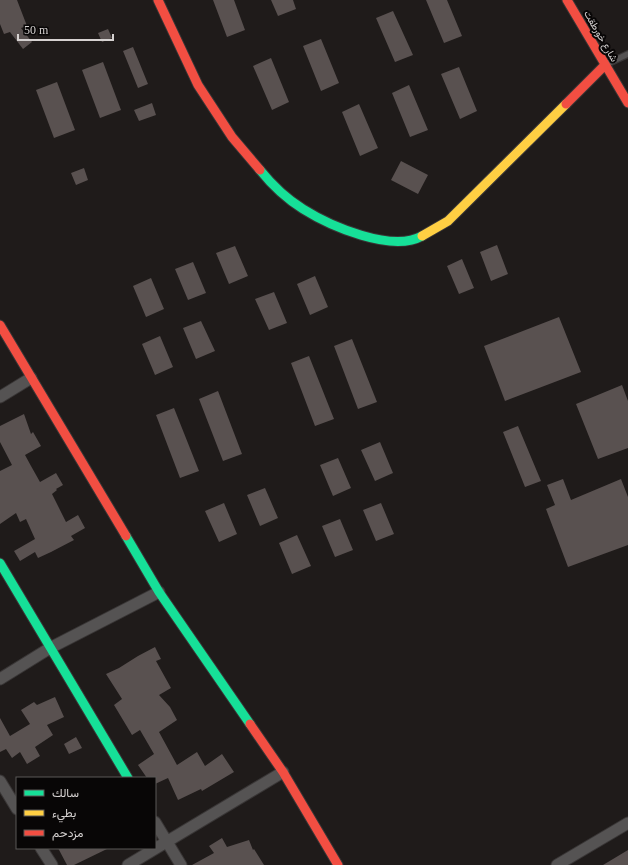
<svg xmlns="http://www.w3.org/2000/svg" width="628" height="865" viewBox="0 0 628 865" font-family="'Times New Roman',Vazirmatn,serif">
	<style>
		.building { fill: #595150 }
		.lines { fill: none; stroke-linecap: round; stroke-linejoin: round }
		.lane-casing { stroke: #393636; stroke-width: 8 }
		.street-casing { stroke: #393636; stroke-width: 13 }
		.fast-casing { stroke: #393636; stroke-width: 11 }
		.slow-casing { stroke: #393636; stroke-width: 11 }
		.jam-casing { stroke: #393636; stroke-width: 11 }
		.lane { stroke: #555353; stroke-width: 5.5 }
		.street { stroke: #555353; stroke-width: 11 }
		.fast { stroke: #16e098; stroke-width: 9 }
		.slow { stroke: #ffcf43; stroke-width: 9 }
		.jam { stroke: #f24e42; stroke-width: 9 }
		.labels { text-anchor: middle; dominant-baseline: central; stroke-width: 4; stroke-linejoin: round; paint-order: stroke }
		.street-label { font-size: 10px; fill: #d6d2d1; stroke: #080606 }
	</style>
	<rect width="100%" height="100%" fill="#1f1b1a"/>
	<path class="building" d="M 0,0 L 17,0 L 27,26 L 21,28 L 32,42 L 23,49 L 10,32 L 4,34 L 0,24 Z
		M 213,0 L 234,0 L 245,30 L 227,37 Z
		M 271,0 L 293,0 L 296,9 L 278,16 Z
		M 426,0 L 447,0 L 462,36 L 444,43 Z
		M 393,11 L 413,55 L 395,62 L 376,18 Z
		M 108,29 L 112,38 L 102,42 L 98,33 Z
		M 321,39 L 339,83 L 321,91 L 303,46 Z
		M 133,47 L 148,84 L 138,88 L 123,51 Z
		M 271,58 L 289,102 L 272,110 L 253,66 Z
		M 103,62 L 121,110 L 100,118 L 82,70 Z
		M 459,67 L 477,111 L 460,119 L 441,74 Z
		M 57,82 L 75,130 L 54,138 L 36,90 Z
		M 409,85 L 428,130 L 410,137 L 392,93 Z
		M 152,103 L 156,115 L 139,121 L 134,110 Z
		M 359,104 L 378,148 L 360,156 L 342,112 Z
		M 401,161 L 428,175 L 418,194 L 391,180 Z
		M 84,168 L 88,180 L 76,185 L 71,173 Z
		M 497,245 L 508,274 L 491,281 L 480,252 Z
		M 235,246 L 248,276 L 229,284 L 216,253 Z
		M 462,259 L 474,288 L 459,294 L 447,266 Z
		M 193,262 L 206,293 L 188,300 L 175,269 Z
		M 315,276 L 328,307 L 310,315 L 297,284 Z
		M 151,278 L 164,309 L 146,317 L 133,286 Z
		M 274,292 L 287,323 L 269,330 L 255,299 Z
		M 559,317 L 581,372 L 505,401 L 484,346 Z
		M 201,321 L 215,351 L 196,359 L 183,328 Z
		M 160,336 L 173,367 L 155,375 L 142,344 Z
		M 352,339 L 377,402 L 358,409 L 334,346 Z
		M 309,356 L 334,419 L 315,426 L 291,363 Z
		M 622,385 L 628,401 L 628,448 L 598,459 L 576,404 Z
		M 218,391 L 242,454 L 223,461 L 199,399 Z
		M 174,408 L 199,471 L 180,478 L 156,415 Z
		M 24,414 L 31,434 L 33,432 L 41,446 L 25,455 L 31,466 L 40,482 L 56,473 L 63,485 L 56,489 L 57,490 L 52,494 L 66,522 L 78,515 L 85,528 L 71,536 L 74,540 L 51,552 L 38,558 L 35,552 L 20,561 L 14,551 L 35,539 L 26,519 L 20,522 L 16,513 L 0,524 L 0,471 L 12,465 L 0,442 L 0,426 Z
		M 518,426 L 541,481 L 525,487 L 503,432 Z
		M 380,442 L 393,473 L 375,481 L 361,450 Z
		M 338,458 L 351,488 L 333,496 L 320,465 Z
		M 563,479 L 571,500 L 621,479 L 628,497 L 628,545 L 568,567 L 546,509 L 555,505 L 547,485 Z
		M 265,488 L 278,518 L 260,526 L 247,495 Z
		M 224,503 L 237,534 L 219,542 L 205,511 Z
		M 381,503 L 394,534 L 376,541 L 363,510 Z
		M 340,519 L 353,550 L 335,557 L 322,526 Z
		M 297,535 L 311,566 L 292,574 L 279,543 Z
		M 155,647 L 161,659 L 156,661 L 171,688 L 159,695 L 170,707 L 177,720 L 159,732 L 177,765 L 197,752 L 205,766 L 222,754 L 234,772 L 202,791 L 201,789 L 178,800 L 168,778 L 155,784 L 155,778 L 147,778 L 138,765 L 154,754 L 140,730 L 132,735 L 114,705 L 122,699 L 106,674 L 119,668 L 138,656 Z
		M 55,697 L 64,717 L 47,725 L 53,735 L 35,747 L 40,756 L 27,764 L 20,752 L 12,758 L 6,749 L 0,752 L 0,718 L 10,736 L 30,724 L 21,710 L 34,702 L 37,705 Z
		M 76,737 L 82,748 L 69,754 L 64,744 Z
		M 222,838 L 227,847 L 249,840 L 253,850 L 254,849 L 264,865 L 192,865 L 214,853 L 209,846 Z
		M 58,848 L 109,848 L 74,865 L 67,865 Z
		M 628,850 L 628,865 L 603,865 Z"/>
	<g class="lines">
		<defs>
			<path id="lane" d="M 607,64 L 628,54"/>
			<path id="street" d="M 0,397 L 31,378
				M 0,679 L 50,648 L 159,592
				M 0,781 L 17,809
				M 155,822 L 181,865
				M 41,848 L 52,865
				M 128,865 L 283,772
				M 557,865 L 628,823"/>
			<path id="fast" d="M 260,170 C 272,185 287,199 303,209 C 330,226 392,253 422,236
				M 126,536 L 159,592 L 250,724
				M 0,563 L 128,778"/>
			<path id="slow" d="M 422,236 L 448,221 L 566,104"/>
			<path id="jam" d="M 158,0 L 198,85 L 232,137 L 260,170
				M 567,0 L 628,103
				M 566,104 L 605,65
				M 0,325 L 126,536
				M 250,724 L 283,772 L 338,865"/>
		</defs>
		<use href="#lane" class="lane-casing"/>
		<use href="#street" class="street-casing"/>
		<use href="#fast" class="fast-casing"/>
		<use href="#slow" class="slow-casing"/>
		<use href="#jam" class="jam-casing"/>
		<use href="#lane" class="lane"/>
		<use href="#street" class="street"/>
		<use href="#fast" class="fast"/>
		<use href="#slow" class="slow"/>
		<use href="#jam" class="jam"/>
	</g>
	<g class="labels">
		<g class="street-label">
			<text transform="translate(601 36) rotate(60)">شارع خورطقت</text>
		</g>
	</g>
	<rect x="16" y="777" width="140" height="72" fill="#080606" stroke="#5a5857"/>
	<rect x="24" y="790" width="20" height="6" fill="#16e098" stroke="#5a5857"/>
	<text x="52" y="797" font-size="12" fill="#d6d2d1">سالك</text>
	<rect x="24" y="810" width="20" height="6" fill="#ffcf43" stroke="#5a5857"/>
	<text x="52" y="817" font-size="12" fill="#d6d2d1">بطيء</text>
	<rect x="24" y="830" width="20" height="6" fill="#f24e42" stroke="#5a5857"/>
	<text x="52" y="837" font-size="12" fill="#d6d2d1">مزدحم</text>
	<path d="M18 34v6h95v-6" fill="none" stroke="#d6d2d1" stroke-width="2"/>
	<text x="24" y="34" font-size="12" fill="#d6d2d1" stroke="#080606" stroke-width="3" paint-order="stroke">50 m</text>
</svg>
